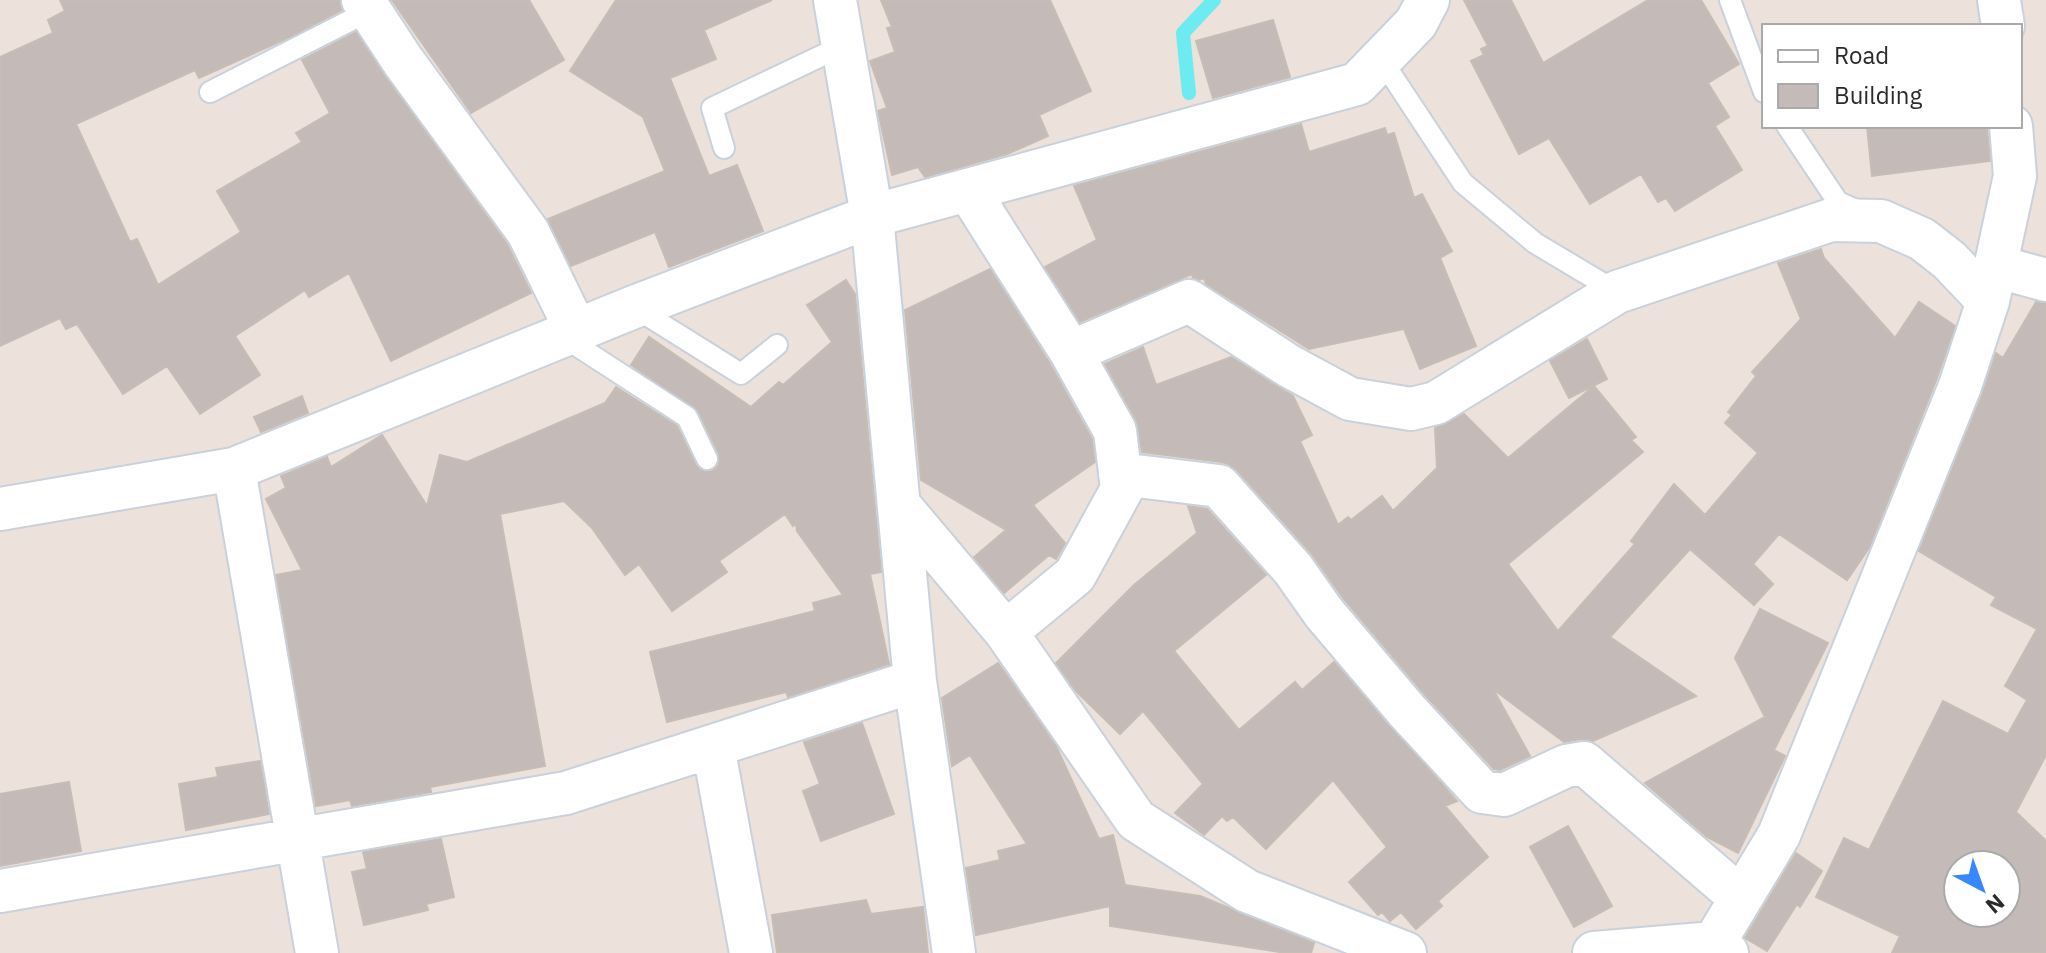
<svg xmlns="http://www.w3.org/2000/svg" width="2046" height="953" viewBox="0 0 2046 953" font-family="'IBM Plex Sans',sans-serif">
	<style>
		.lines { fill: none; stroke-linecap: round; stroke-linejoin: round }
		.stream { stroke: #6cebf0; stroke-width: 14 }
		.building { fill: #c4bbb8; stroke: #c7bdb5; stroke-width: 2; fill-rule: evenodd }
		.service-casing { stroke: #c9d1dc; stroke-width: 24 }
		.minor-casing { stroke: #c9d1dc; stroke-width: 46 }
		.service { stroke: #fff; stroke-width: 20 }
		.minor { stroke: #fff; stroke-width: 42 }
	</style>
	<rect width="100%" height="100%" fill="#ece1db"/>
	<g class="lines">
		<path class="stream" d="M 1189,93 L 1183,33 L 1214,0"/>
	</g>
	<path class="building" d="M 60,0 L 339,0 L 342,10 L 290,37 L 199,78 L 195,70 L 76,124 L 130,242 L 137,239 L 158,285 L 241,232 L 217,191 L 302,142 L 296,133 L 330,113 L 302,60 L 356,32 L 384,75 L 507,244 L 531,293 L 391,361 L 349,273 L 309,297 L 305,290 L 235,336 L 260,375 L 200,414 L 167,366 L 123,394 L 77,324 L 66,329 L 60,318 L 0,346 L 0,57 L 53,33 L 48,20 L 65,11 Z
		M 392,0 L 529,0 L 564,60 L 471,113 Z
		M 616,0 L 772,0 L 704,30 L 716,59 L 670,78 L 709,176 L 737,165 L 763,231 L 669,267 L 655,232 L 571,266 L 548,219 L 665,171 L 643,117 L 570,71 Z
		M 881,0 L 1050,0 L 1091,91 L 1039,115 L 1048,136 L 1007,154 L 925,177 L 918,167 L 892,175 L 878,111 L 887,108 L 870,61 L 895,52 L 887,28 L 892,27 Z
		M 1464,0 L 1511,0 L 1543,63 L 1648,0 L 1701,0 L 1739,64 L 1708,83 L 1729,117 L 1715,126 L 1742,170 L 1675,211 L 1666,198 L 1658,202 L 1641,174 L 1590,204 L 1549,138 L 1519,154 L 1471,61 L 1484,55 L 1481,49 L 1488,46 Z
		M 1273,20 L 1290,77 L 1213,98 L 1196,41 Z
		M 1301,124 L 1309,152 L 1385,128 L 1387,135 L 1394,133 L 1414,198 L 1422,194 L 1452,251 L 1440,258 L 1476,346 L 1420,369 L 1404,329 L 1309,349 L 1206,284 L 1204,278 L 1199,280 L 1193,278 L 1192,274 L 1080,322 L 1045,267 L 1097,240 L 1074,186 Z
		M 1867,126 L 1987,126 L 1990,161 L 1872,176 Z
		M 1821,249 L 1824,258 L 1895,338 L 1919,302 L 1955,326 L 1937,378 L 1869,548 L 1847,580 L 1779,534 L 1753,564 L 1773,584 L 1754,605 L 1690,549 L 1610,637 L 1696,696 L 1593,741 L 1581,739 L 1564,742 L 1493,689 L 1530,756 L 1500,770 L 1494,769 L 1426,696 L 1343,598 L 1311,553 L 1237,470 L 1222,462 L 1142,452 L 1136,420 L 1105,364 L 1143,347 L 1156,385 L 1231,357 L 1293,396 L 1312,435 L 1300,441 L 1338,525 L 1348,517 L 1351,520 L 1382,496 L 1393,511 L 1437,468 L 1435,428 L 1464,414 L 1508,458 L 1594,386 L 1636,437 L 1631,440 L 1643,452 L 1508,564 L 1558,631 L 1635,544 L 1631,541 L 1674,484 L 1705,515 L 1758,453 L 1725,423 L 1732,415 L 1728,412 L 1756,376 L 1752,372 L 1801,319 L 1778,263 Z
		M 990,269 L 1050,364 L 1092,439 L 1095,462 L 1033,505 L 1065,543 L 1056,559 L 1049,555 L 1004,593 L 974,557 L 1006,530 L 921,480 L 905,310 Z
		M 846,280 L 855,294 L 881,572 L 870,574 L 889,664 L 788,697 L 786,692 L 667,722 L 650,652 L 815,611 L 813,603 L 843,595 L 797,531 L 796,524 L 793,526 L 785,514 L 719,561 L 727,572 L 672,611 L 639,564 L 625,575 L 592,528 L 564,501 L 500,514 L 545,766 L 430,787 L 431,792 L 352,806 L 350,800 L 316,806 L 276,575 L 302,570 L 266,499 L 286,488 L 281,476 L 327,457 L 331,467 L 382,435 L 427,506 L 440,455 L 467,462 L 605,403 L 616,387 L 677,426 L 696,465 L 705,472 L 712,471 L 718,466 L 719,454 L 698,411 L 631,365 L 649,337 L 751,407 L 779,382 L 783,385 L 832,342 L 807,305 Z
		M 2036,302 L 2046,303 L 2046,755 L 2016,812 L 2046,841 L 2046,953 L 1892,953 L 1900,936 L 1816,897 L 1844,838 L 1869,850 L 1943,701 L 2008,734 L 2027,700 L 2005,686 L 2037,629 L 1991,605 L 1996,597 L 1919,551 L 1982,395 L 1996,353 L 2003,358 ZM 1958,865 L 2006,865 L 2006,913 L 1958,913 Z
		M 1587,339 L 1607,379 L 1569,398 L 1550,361 Z
		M 302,396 L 308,413 L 261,432 L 254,417 Z
		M 1188,506 L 1207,509 L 1266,575 L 1174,651 L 1239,730 L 1295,682 L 1302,690 L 1334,662 L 1457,801 L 1445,806 L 1488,857 L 1438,901 L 1442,906 L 1416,929 L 1401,912 L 1390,921 L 1382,912 L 1378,915 L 1349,882 L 1387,847 L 1333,780 L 1266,849 L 1233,817 L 1227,821 L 1222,816 L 1204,835 L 1175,813 L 1203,784 L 1143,711 L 1120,734 L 1076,691 L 1056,663 L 1134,585 L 1197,533 Z
		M 1760,609 L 1828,643 L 1774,750 L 1785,756 L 1738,853 L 1707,837 L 1645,783 L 1765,717 L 1735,658 Z
		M 998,663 L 1056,746 L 1099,839 L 1113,835 L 1125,885 L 1200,896 L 1314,943 L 1311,953 L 1286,953 L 1110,926 L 1110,906 L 976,935 L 966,868 L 1000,860 L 998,851 L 1027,844 L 970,755 L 952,766 L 942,698 Z
		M 862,723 L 894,814 L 821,841 L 803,791 L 820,784 L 804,742 Z
		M 260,761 L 269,814 L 186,830 L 179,784 L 218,777 L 216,768 Z
		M 69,782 L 81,851 L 0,866 L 0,794 Z
		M 1568,826 L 1612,906 L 1574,927 L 1530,847 Z
		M 441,839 L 454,897 L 426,904 L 428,910 L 364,925 L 352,872 L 367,869 L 363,852 Z
		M 1796,853 L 1822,871 L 1800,907 L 1797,904 L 1767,951 L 1745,938 Z
		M 866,900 L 871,914 L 923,907 L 928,953 L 777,953 L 772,915 Z"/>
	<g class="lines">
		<defs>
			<path id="service" d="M 1730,0 L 1764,92
				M 1381,59 L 1463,183 L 1535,243 L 1617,292
				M 210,92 L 369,11
				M 1787,126 L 1838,202 L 1856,210
				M 724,148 L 712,108 L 842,46
				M 634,307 L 741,374 L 777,345
				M 562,336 L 687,417 L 707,459"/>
			<path id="minor" d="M 363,0 L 403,61 L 528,232 L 576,330
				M 835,0 L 872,216 L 915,681 L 954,953
				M 1999,0 L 2003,26
				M 968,190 L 1071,352 L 1115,431 L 1122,489 L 1075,575 L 1006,632
				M 1995,266 L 2046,280
				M 1071,352 L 1189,301 L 1289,366 L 1350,399 L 1411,409 L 1436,403 L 1617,292 L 1831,220 L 1881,221 L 1922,239 L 1949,260 L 1988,301
				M 234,469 L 317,953
				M 1120,474 L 1219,486 L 1293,569 L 1324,613 L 1408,712 L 1482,792 L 1504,795 L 1566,766 L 1584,763 L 1741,898
				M 899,505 L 1006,632 L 1136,820 L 1247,891 L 1405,953
				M 0,509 L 234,469 L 634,307 L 872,216 L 1357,84 L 1416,23 L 1428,0
				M 713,746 L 751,953
				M 0,891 L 566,793 L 915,681
				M 1714,943 L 1779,835 L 1960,386 L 1988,301 L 2015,176 L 2011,126
				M 1594,953 L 1714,943 L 1727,953"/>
		</defs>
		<use href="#service" class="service-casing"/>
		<use href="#minor" class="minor-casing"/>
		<use href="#service" class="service"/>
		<use href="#minor" class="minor"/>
	</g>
	<rect x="1762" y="24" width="260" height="104" fill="#ffffff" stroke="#aaaaaa" stroke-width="2"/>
	<rect x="1778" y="50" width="40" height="12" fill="#ffffff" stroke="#aaaaaa" stroke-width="2"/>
	<text x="1834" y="64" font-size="24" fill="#2a2a2a">Road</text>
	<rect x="1778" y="84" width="40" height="24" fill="#c4bbb8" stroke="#aaaaaa" stroke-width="2"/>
	<text x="1834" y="104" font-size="24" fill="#2a2a2a">Building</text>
	<g transform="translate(1982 889) rotate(139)"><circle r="38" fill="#ffffff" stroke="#aaaaaa" stroke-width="2"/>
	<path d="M0-6L14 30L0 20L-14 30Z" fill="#3788fd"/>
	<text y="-12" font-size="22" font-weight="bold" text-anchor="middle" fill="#2a2a2a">N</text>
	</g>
</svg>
